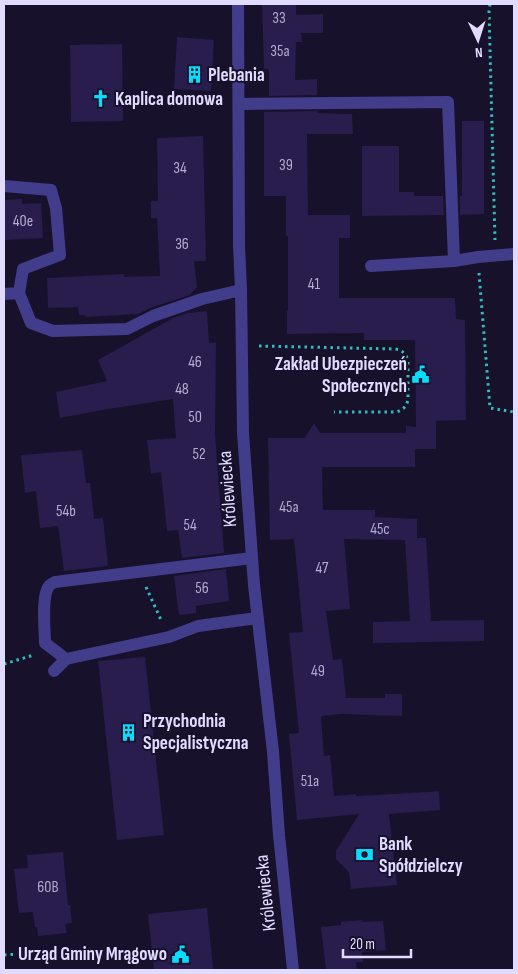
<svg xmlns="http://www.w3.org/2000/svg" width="518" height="974" viewBox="0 0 518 974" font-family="'Sofia Sans Condensed',sans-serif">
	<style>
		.building { fill: #281d4c }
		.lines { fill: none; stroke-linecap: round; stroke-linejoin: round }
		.path { stroke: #31bdb9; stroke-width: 3; stroke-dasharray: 2.5 4; stroke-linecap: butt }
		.lane { stroke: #423d8a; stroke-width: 12 }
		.street { stroke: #423d8a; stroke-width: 12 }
		.labels { text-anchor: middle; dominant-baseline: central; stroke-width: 4; stroke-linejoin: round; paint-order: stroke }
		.number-label { font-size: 16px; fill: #b3acd2 }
		.poi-label { font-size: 19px; font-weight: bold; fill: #e1dcff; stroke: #17112b; text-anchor: start }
		.street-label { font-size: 19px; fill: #e1dcff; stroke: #17112b }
	</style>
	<rect width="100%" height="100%" fill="#17112b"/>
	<path class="building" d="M 262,4 L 296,4 L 296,15 L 323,14 L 323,33 L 301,33 L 302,42 L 296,42 L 295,80 L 317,79 L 317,95 L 269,96 L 269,69 L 264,69 Z
		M 177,37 L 214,40 L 211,91 L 174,89 Z
		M 122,44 L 123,121 L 71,122 L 70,45 Z
		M 317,111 L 317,113 L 352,114 L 353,134 L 307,134 L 308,215 L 350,215 L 350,238 L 339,238 L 339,298 L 455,298 L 456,319 L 465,320 L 466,420 L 436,421 L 436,449 L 415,449 L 415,467 L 322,467 L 323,510 L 375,510 L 375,517 L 417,519 L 417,538 L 426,538 L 431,621 L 484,620 L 484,641 L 373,643 L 373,622 L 410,621 L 405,540 L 344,539 L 350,609 L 326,611 L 333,660 L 342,659 L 346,698 L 385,698 L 385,694 L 402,694 L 402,716 L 342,714 L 321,716 L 324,756 L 330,755 L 334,796 L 356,794 L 356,796 L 428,792 L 439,791 L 440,810 L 389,814 L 397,885 L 351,889 L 349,872 L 336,859 L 336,851 L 359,814 L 297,820 L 289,734 L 299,733 L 289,633 L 303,632 L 294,539 L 270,540 L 268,438 L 305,438 L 314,423 L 320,433 L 406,433 L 406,426 L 416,427 L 415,340 L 364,340 L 364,333 L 287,334 L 287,311 L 288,311 L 288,236 L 286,236 L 286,196 L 264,196 L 264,112 Z
		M 462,121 L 484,121 L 484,214 L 460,215 L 460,196 L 462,196 Z
		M 203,136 L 206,261 L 194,261 L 197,287 L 190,295 L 150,308 L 138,314 L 85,317 L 85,315 L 79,315 L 78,307 L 48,308 L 47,278 L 124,274 L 124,277 L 160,276 L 157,218 L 151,218 L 151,201 L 158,201 L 157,138 Z
		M 362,146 L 399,146 L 399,192 L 414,192 L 414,196 L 443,196 L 444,215 L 362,216 Z
		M 22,199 L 22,204 L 41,203 L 43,238 L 4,240 L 4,200 Z
		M 207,311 L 209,343 L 216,343 L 215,434 L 224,553 L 182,558 L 178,530 L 167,531 L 161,472 L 151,474 L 147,440 L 176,438 L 173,399 L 102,410 L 60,418 L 56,392 L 107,381 L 98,360 L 173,318 L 188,313 Z
		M 82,450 L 86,483 L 90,483 L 94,519 L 103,518 L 108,566 L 64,571 L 58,526 L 40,528 L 36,491 L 25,493 L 21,455 Z
		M 226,569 L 229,601 L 196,606 L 196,613 L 179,615 L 174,576 Z
		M 145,657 L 164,835 L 117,840 L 98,661 Z
		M 63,852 L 68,905 L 70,905 L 72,923 L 65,924 L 67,933 L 38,936 L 37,927 L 35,927 L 33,912 L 19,913 L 14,869 L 28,868 L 27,855 Z
		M 207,908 L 213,969 L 208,969 L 208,970 L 154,970 L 148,914 Z
		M 362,920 L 363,922 L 383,921 L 386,950 L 362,952 L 363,962 L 356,962 L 357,970 L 326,970 L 321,927 L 341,925 L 341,922 Z"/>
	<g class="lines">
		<path class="path" d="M 490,4 L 489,11 L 495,240
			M 479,273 L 490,408 L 514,412
			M 259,346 L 395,349 C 402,350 405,353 408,360 L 408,400 C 406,407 403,410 396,412 L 334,412
			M 146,587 L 162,622
			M 4,664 L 34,655
			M 4,955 L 35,953"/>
		<path class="lane" d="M 239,104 L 448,102 L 454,261
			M 4,186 L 51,190 L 56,208 L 60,255 L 23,269 L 19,293
			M 371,266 L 454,261 L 478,257 L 514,254
			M 4,294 L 19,293 L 31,323 L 53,331 L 127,329 L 153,316 L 202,299 L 241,290
			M 66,659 L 45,643 C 45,631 41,596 49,586 C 51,584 53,583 55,582 L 252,558
			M 54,671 L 66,659 L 169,637 L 198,626 L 257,618"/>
		<path class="street" d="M 238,4 L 239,245 L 241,290 L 243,433 L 254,585 L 273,752 L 279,835 L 293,970"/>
	</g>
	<defs>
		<symbol id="building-bare" viewBox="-9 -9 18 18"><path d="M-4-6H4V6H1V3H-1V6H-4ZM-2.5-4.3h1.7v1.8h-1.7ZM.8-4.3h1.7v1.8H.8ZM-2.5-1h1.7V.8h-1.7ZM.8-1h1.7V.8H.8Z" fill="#09ddfe" stroke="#17112b" stroke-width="2.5" paint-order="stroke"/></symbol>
		<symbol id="church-bare" viewBox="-9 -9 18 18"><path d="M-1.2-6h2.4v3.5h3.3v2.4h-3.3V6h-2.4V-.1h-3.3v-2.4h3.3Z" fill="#09ddfe" stroke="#17112b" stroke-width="2.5" paint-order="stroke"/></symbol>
		<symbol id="civic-bare" viewBox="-9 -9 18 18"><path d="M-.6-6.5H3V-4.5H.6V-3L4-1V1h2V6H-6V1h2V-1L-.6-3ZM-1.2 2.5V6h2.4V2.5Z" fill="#09ddfe" stroke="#17112b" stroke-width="2.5" paint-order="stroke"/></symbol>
		<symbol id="bank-bare" viewBox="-9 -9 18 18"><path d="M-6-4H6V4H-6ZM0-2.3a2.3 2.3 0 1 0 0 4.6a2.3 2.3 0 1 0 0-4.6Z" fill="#09ddfe" stroke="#17112b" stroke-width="2.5" paint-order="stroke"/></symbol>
	</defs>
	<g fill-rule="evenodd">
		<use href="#building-bare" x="182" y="62" width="25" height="25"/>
		<use href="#church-bare" x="88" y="86" width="25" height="25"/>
		<use href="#civic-bare" x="408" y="362" width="25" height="25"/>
		<use href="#building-bare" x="116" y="720" width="25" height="25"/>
		<use href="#bank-bare" x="352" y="842" width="25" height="25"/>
		<use href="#civic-bare" x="168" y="942" width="25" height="25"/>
	</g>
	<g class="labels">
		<g class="number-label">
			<text x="279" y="18">33</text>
			<text x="280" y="51">35a</text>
			<text x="286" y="165">39</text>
			<text x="180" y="168">34</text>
			<text x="23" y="221">40e</text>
			<text x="182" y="244">36</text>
			<text x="314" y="284">41</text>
			<text x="195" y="362">46</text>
			<text x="182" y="389">48</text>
			<text x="195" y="417">50</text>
			<text x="199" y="454">52</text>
			<text x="289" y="507">45a</text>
			<text x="66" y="511">54b</text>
			<text x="190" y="525">54</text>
			<text x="380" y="529">45c</text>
			<text x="322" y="568">47</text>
			<text x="202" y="588">56</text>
			<text x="318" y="671">49</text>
			<text x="310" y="781">51a</text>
			<text x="48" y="887">60B</text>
		</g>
		<g class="poi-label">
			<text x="208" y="75">Plebania</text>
			<text x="115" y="99">Kaplica domowa</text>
			<text x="407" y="364" text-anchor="end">Zakład Ubezpieczeń<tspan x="407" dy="22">Społecznych</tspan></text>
			<text x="143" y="721">Przychodnia<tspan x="143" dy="22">Specjalistyczna</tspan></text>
			<text x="379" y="844">Bank<tspan x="379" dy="22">Spółdzielczy</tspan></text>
			<text x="167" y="954" text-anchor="end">Urząd Gminy Mrągowo</text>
		</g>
		<g class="street-label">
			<text transform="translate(228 489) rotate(-94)">Królewiecka</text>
			<text transform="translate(266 893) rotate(-96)">Królewiecka</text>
		</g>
	</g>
	<rect width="518" height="974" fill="none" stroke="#e1dcff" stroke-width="10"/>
	<g transform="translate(478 40) rotate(176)" stroke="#17112b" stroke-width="4" paint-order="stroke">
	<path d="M0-4L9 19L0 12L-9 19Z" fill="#e1dcff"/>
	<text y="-8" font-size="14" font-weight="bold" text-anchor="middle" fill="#e1dcff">N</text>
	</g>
	<path d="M343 949v8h68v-8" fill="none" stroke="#e1dcff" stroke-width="2.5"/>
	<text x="350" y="949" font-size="15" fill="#e1dcff" stroke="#17112b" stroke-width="4" paint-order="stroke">20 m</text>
</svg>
